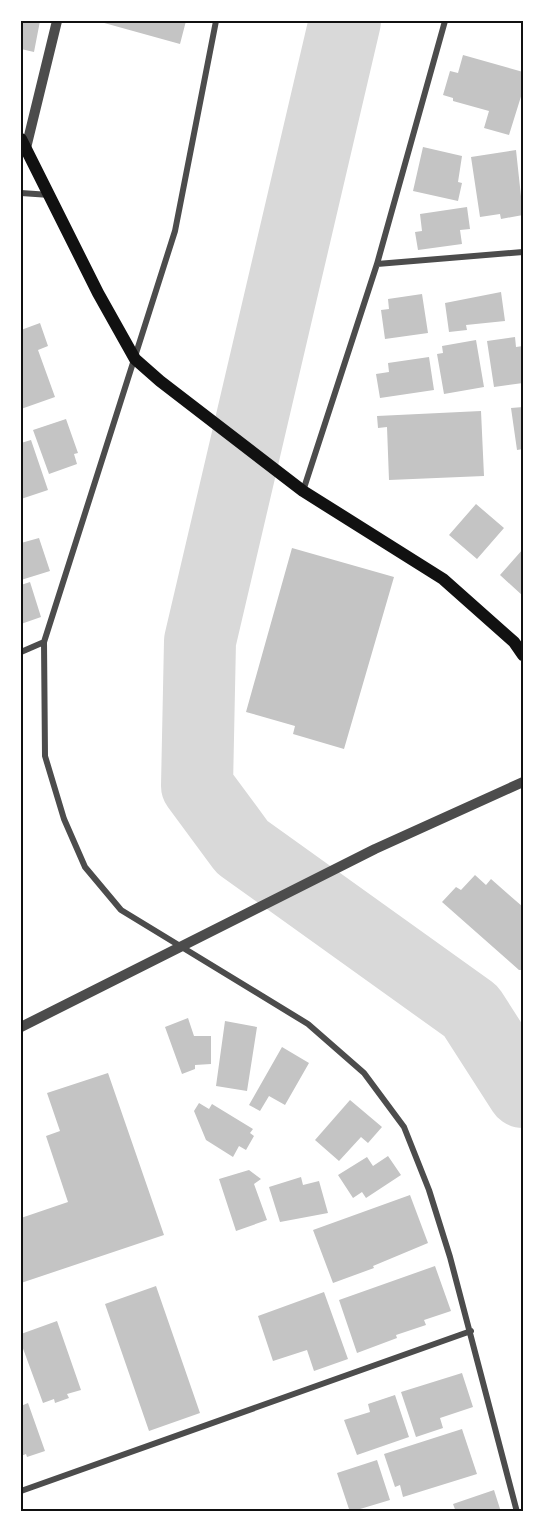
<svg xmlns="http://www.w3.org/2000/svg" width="544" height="1533" viewBox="0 0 544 1533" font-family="Arial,sans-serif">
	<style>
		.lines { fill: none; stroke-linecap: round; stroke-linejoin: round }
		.river { stroke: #d9d9d9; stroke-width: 72 }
		.building { fill: #c4c4c4 }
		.minor { stroke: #4c4c4c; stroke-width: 6 }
		.tertiary { stroke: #4c4c4c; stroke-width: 10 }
		.secondary { stroke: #111; stroke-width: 12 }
		.neatline { fill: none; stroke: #111; stroke-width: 2 }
	</style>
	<rect width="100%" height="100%" fill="#fff"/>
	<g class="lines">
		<path class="river" d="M 345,21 L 200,641 L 197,786 L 242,847 L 471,1011 L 523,1092"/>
	</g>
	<path class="building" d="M 21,21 L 40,21 L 34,52 L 21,49 Z
		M 97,21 L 186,21 L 180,44 Z
		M 463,55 L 523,72 L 523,90 L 509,135 L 484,128 L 489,111 L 453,101 L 453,98 L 443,95 L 450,71 L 458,73 Z
		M 423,147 L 462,156 L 458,182 L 462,183 L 458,201 L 413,191 Z
		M 516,150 L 523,215 L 501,219 L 500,214 L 480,217 L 471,157 Z
		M 467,207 L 470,229 L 460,230 L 462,244 L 418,250 L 415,232 L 422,231 L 420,214 Z
		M 501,292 L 505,321 L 466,325 L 467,330 L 449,332 L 445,303 Z
		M 422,294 L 428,333 L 385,339 L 381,310 L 389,309 L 388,299 Z
		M 40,323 L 48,346 L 38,350 L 55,397 L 21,409 L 21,330 Z
		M 515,337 L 516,347 L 523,346 L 523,383 L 494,387 L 487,341 Z
		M 476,340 L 484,387 L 444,394 L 437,354 L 443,353 L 442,346 Z
		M 429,357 L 434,390 L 380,398 L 376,374 L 389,372 L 388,363 Z
		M 523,407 L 523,449 L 517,450 L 511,408 Z
		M 481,411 L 484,476 L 389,480 L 387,427 L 378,428 L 377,416 Z
		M 66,419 L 78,453 L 74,454 L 77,464 L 49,474 L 33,430 Z
		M 31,440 L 48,490 L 21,499 L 21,443 Z
		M 476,504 L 504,528 L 477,559 L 449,535 Z
		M 39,538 L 50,571 L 21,580 L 21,543 Z
		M 292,548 L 394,577 L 344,749 L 293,734 L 295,726 L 246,712 Z
		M 523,549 L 523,596 L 500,575 Z
		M 30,582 L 41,617 L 21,624 L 21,585 Z
		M 475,875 L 486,885 L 491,879 L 523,907 L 523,970 L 519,970 L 442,902 L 456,887 L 461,890 Z
		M 188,1018 L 194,1036 L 211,1036 L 211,1064 L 195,1065 L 195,1069 L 182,1074 L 165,1027 Z
		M 225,1021 L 257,1027 L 247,1091 L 216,1086 Z
		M 282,1047 L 309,1063 L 285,1105 L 269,1096 L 260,1111 L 249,1105 Z
		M 108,1073 L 164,1235 L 21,1283 L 21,1218 L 68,1202 L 46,1136 L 60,1131 L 47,1093 Z
		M 350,1100 L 382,1127 L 368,1143 L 361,1137 L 339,1161 L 315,1140 Z
		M 199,1103 L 209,1109 L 212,1104 L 253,1129 L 250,1133 L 254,1136 L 246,1150 L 239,1146 L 233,1157 L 206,1140 L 194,1111 Z
		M 388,1156 L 401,1175 L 366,1198 L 362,1192 L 353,1198 L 338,1175 L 367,1157 L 373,1166 Z
		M 249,1170 L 261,1179 L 254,1184 L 267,1220 L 236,1231 L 219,1179 Z
		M 301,1177 L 303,1185 L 319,1181 L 328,1213 L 280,1222 L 269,1187 Z
		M 410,1195 L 428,1243 L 373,1266 L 374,1268 L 333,1283 L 313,1230 Z
		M 435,1266 L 451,1311 L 424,1320 L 426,1325 L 396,1335 L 397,1338 L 357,1353 L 339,1300 Z
		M 156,1286 L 200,1413 L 149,1431 L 105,1304 Z
		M 324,1292 L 348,1359 L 314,1371 L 307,1350 L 273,1361 L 258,1316 Z
		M 57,1321 L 81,1390 L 67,1394 L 69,1398 L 55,1403 L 54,1399 L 43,1403 L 21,1343 L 21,1334 Z
		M 462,1373 L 473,1407 L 440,1418 L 443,1428 L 416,1437 L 401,1392 Z
		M 395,1395 L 409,1437 L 357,1455 L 344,1420 L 370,1412 L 368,1404 Z
		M 28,1403 L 45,1451 L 27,1457 L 26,1454 L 21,1456 L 21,1406 Z
		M 462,1429 L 477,1474 L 403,1497 L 400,1485 L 395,1487 L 384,1454 Z
		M 377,1460 L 390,1500 L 350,1512 L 337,1473 Z
		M 494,1490 L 501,1512 L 456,1512 L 453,1504 Z"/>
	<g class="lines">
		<path class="minor" d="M 216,21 L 175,231 L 44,642 L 45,756 L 64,819 L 85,867 L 121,910 L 308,1024 L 364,1073 L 404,1127 L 429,1190 L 450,1257 L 517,1512
			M 21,193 L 50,195
			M 377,264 L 523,252
			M 303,491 L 377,264 L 445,21
			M 21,652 L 44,642
			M 21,1491 L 471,1331"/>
		<path class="tertiary" d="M 26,148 L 57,21
			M 21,1027 L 375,849 L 523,782"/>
		<path class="secondary" d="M 21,139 L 98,293 L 135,359 L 160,381 L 303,491 L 443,579 L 514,642 L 523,655"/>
	</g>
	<rect width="544" height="1533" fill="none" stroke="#ffffff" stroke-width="45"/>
	<rect x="22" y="22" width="500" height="1488" class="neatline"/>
</svg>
